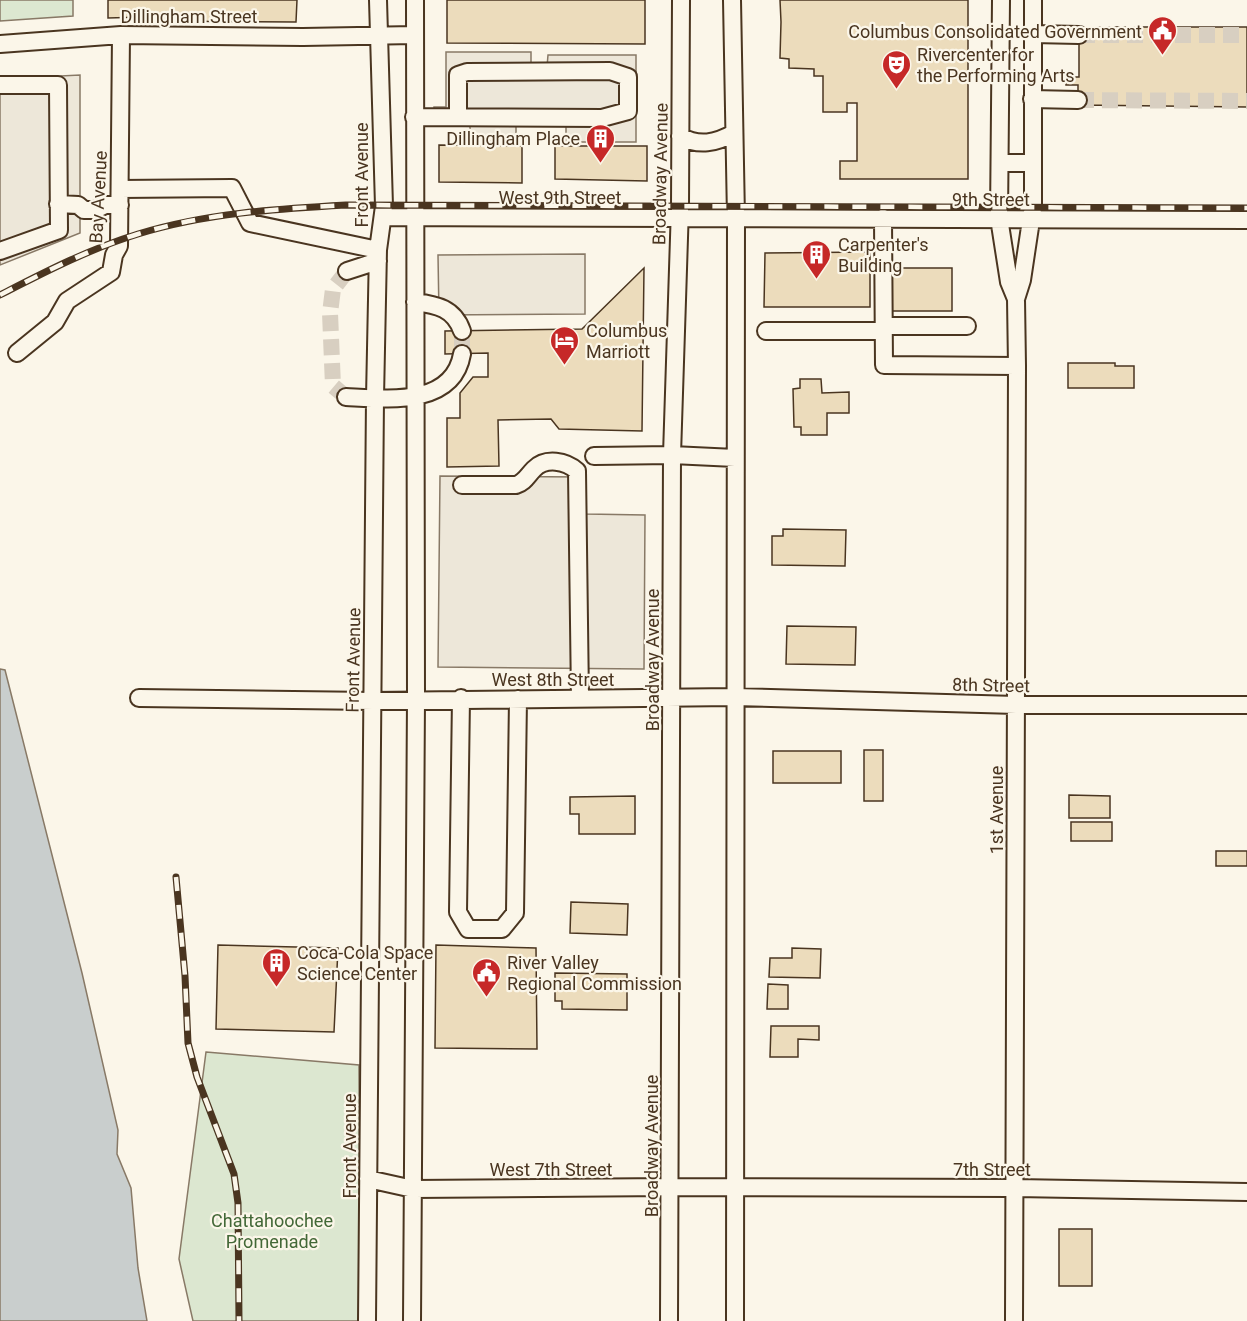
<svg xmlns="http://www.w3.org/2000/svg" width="1247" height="1321" viewBox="0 0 1247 1321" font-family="Roboto,sans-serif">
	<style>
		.green { fill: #dce7d0; stroke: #887966; stroke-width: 1.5 }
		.parking { fill: #ede7d9; stroke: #887966; stroke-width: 1.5 }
		.water { fill: #c9cecd; stroke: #887966; stroke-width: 1.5 }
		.building { fill: #ecdcbc; stroke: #4a3520; stroke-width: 1.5 }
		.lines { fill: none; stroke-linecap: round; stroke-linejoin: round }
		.minor-tunnel { stroke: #d8cfc1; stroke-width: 16; stroke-dasharray: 16 8; stroke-linecap: butt }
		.minor-casing { stroke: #4a3520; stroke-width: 20 }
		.minor { stroke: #fbf6e9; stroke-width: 16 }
		.rail-casing { stroke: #4a3520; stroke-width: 7 }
		.rail { stroke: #fbf6e9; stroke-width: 4.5; stroke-dasharray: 14; stroke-linecap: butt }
		.labels { text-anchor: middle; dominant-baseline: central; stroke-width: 4.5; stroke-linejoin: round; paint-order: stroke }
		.street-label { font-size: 18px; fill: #4a3520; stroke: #fbf6e9 }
		.poi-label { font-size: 18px; fill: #4a3520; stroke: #fbf6e9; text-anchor: start }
		.park-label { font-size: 18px; fill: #436837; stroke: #fbf6e9 }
	</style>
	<rect width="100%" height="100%" fill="#fbf6e9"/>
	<path class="green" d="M 0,0 L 73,0 L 73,16 L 0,21 Z
		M 206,1052 L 359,1065 L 360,1321 L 193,1321 L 179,1259 Z"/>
	<path class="parking" d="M 446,52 L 531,52 L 531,67 L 547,67 L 548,55 L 636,55 L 636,142 L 566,142 L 566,125 L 516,125 L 516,141 L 470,141 L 470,126 L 434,126 L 434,107 L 446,107 Z
		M 80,75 L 80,233 L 0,265 L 0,79 Z
		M 585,254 L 585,314 L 439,315 L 438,255 Z
		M 440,476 L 586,477 L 586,514 L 645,515 L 644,669 L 438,667 Z"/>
	<path class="water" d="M 0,669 L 5,670 L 82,973 L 118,1130 L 117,1154 L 131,1188 L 138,1268 L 147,1321 L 0,1321 Z"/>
	<path class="building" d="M 108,0 L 297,0 L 296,22 L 142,21 L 142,17 L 108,18 Z
		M 447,0 L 645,0 L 645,44 L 447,43 Z
		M 780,0 L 968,0 L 968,179 L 840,179 L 840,161 L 857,161 L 857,103 L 847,103 L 847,112 L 823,112 L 823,76 L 814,76 L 814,69 L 789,68 L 789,59 L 780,58 L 781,22 Z
		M 1079,27 L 1247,27 L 1247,107 L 1078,105 L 1078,85 L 1066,85 L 1066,77 L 1079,77 Z
		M 439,145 L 522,146 L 522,183 L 439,182 Z
		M 555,146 L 647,146 L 647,181 L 555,179 Z
		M 870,252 L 870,307 L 764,307 L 765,253 Z
		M 644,268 L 642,431 L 559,429 L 551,419 L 498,420 L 499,466 L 447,467 L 447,418 L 460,418 L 460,393 L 473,377 L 488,377 L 488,353 L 445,354 L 445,331 L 582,329 Z
		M 891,268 L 952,268 L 952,311 L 891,311 Z
		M 1068,363 L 1115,363 L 1115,366 L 1134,366 L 1134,388 L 1068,388 Z
		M 800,379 L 821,379 L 822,393 L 849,392 L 849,413 L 827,413 L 827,435 L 801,435 L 801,427 L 794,427 L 793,389 L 800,388 Z
		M 783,529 L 846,530 L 845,566 L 772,565 L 772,536 L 783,536 Z
		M 787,626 L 856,627 L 855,665 L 786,664 Z
		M 864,750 L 883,750 L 883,801 L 864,801 Z
		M 773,751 L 841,751 L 841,783 L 773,783 Z
		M 1069,795 L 1110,796 L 1110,818 L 1069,818 Z
		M 635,796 L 635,834 L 579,834 L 579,814 L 570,814 L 570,797 Z
		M 1071,822 L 1112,822 L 1112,841 L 1071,841 Z
		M 1216,851 L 1247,851 L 1247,866 L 1216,866 Z
		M 571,902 L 628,904 L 627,935 L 570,933 Z
		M 218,945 L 338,948 L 334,1032 L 216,1029 Z
		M 436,945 L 536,948 L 537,1049 L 435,1048 Z
		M 792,948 L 821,949 L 820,978 L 769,977 L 770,958 L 792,958 Z
		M 555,973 L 627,974 L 627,1010 L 562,1009 L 562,1001 L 555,1001 Z
		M 768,984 L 788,985 L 788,1009 L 767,1009 Z
		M 771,1026 L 819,1026 L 819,1040 L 798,1039 L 798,1057 L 770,1057 Z
		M 1059,1229 L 1092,1229 L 1092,1286 L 1059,1286 Z"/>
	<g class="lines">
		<path class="minor-tunnel" d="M 1079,35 L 1247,35
			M 1078,100 L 1247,101
			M 462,354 L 462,331
			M 346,397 L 333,386 L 330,313 L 333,289 L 347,271"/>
		<defs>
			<path id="minor" d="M 732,0 L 736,218 L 735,1321
				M 1001,0 L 999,218 L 1009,282 L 1016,299 L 1017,366 L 1014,1321
				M 1033,34 L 1079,35
				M 0,44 L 121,35 L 303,37 L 414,35
				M 0,85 L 58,85 L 59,230 L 0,251
				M 1032,99 L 1078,100
				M 414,117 L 602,118 L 628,111 L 628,77 L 610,71 L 467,72 L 458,75 L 458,117
				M 680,136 C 699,147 716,143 734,133
				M 1000,163 L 1032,163
				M 120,189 L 232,188 L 250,223 L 378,250
				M 58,204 L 78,205 L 84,210 L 95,210 L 105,205 L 120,205
				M 384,217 L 1247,220
				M 883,218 L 884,365 L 1017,366
				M 347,271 L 378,261
				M 1016,299 L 1022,280 L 1033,207 L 1033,0
				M 415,302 C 437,305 454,308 462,331
				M 884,326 L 967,326
				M 766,331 L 884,331
				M 17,353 L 55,322 L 67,301 L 111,272 L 114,255 L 119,246 L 121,35
				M 346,397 C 386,399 453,407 462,354
				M 594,456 L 672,455 L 735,458
				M 462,485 L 516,485 C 525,482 527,476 534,469 C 546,457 566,461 577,471 L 580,698
				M 139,698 L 372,701 L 734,697 L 1016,705 L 1247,705
				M 461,698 L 458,912 L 468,929 L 502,929 L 515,913 L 518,699
				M 368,1179 L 413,1189 L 670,1187 L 1013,1188 L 1247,1192
				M 367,1321 L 375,398 L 378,250 L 384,206 L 378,0
				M 412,1321 L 416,699 L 415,0
				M 669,1321 L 672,455 L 680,207 L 681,0"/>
		</defs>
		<use href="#minor" class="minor-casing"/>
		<use href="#minor" class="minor"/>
		<defs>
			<path id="rail" d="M 0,295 C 45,272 89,249 138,234 C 206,213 276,209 346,205 L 1247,208
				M 176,877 L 185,976 L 188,1043 L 197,1077 L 234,1174 L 238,1203 L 239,1321"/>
		</defs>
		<use href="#rail" class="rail-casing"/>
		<use href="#rail" class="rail"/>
	</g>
	<defs>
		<symbol id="civic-pin" viewBox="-11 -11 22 30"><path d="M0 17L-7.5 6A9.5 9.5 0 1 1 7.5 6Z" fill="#c62828" stroke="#fbf6e9"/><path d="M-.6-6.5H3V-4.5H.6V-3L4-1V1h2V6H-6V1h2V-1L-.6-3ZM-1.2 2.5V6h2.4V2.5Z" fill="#fff"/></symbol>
		<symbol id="theatre-pin" viewBox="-11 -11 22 30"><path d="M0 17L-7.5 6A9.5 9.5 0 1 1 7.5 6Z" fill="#c62828" stroke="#fbf6e9"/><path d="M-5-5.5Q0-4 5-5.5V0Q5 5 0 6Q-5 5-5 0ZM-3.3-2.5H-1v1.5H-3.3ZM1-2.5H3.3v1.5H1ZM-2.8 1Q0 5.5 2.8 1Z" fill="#fff"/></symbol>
		<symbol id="building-pin" viewBox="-11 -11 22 30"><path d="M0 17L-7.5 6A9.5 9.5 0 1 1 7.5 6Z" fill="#c62828" stroke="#fbf6e9"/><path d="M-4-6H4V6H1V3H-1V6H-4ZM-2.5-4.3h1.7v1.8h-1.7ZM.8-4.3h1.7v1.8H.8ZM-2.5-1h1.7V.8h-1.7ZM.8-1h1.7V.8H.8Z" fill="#fff"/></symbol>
		<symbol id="hotel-pin" viewBox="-11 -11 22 30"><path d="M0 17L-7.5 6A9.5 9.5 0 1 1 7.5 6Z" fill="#c62828" stroke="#fbf6e9"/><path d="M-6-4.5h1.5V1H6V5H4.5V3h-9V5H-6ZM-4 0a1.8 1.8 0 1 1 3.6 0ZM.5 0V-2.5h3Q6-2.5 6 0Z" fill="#fff"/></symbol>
	</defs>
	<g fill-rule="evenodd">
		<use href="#civic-pin" x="1146" y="14" width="33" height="45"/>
		<use href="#theatre-pin" x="880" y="48" width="33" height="45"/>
		<use href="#building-pin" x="584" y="122" width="33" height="45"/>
		<use href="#building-pin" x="800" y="238" width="33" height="45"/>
		<use href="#hotel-pin" x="548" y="324" width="33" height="45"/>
		<use href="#building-pin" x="260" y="946" width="33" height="45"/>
		<use href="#civic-pin" x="470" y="956" width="33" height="45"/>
	</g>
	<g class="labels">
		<g class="street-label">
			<text x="189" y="16">Dillingham Street</text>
			<text transform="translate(660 174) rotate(-89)">Broadway Avenue</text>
			<text transform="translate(361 175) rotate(-90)">Front Avenue</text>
			<text transform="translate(98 197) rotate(-87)">Bay Avenue</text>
			<text x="560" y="197">West 9th Street</text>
			<text x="991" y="199">9th Street</text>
			<text transform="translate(353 660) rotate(-89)">Front Avenue</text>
			<text transform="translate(652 660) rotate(-90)">Broadway Avenue</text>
			<text x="553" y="679">West 8th Street</text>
			<text transform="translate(991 685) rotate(1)">8th Street</text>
			<text transform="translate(996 810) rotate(-90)">1st Avenue</text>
			<text transform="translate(349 1146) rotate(-90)">Front Avenue</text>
			<text transform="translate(651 1146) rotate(-90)">Broadway Avenue</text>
			<text x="551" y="1169">West 7th Street</text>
			<text x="992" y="1169">7th Street</text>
		</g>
		<g class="poi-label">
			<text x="1142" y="31" text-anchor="end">Columbus Consolidated Government</text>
			<text x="917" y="54">Rivercenter for<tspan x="917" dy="21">the Performing Arts</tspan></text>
			<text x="580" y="138" text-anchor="end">Dillingham Place</text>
			<text x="838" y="244">Carpenter's<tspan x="838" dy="21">Building</tspan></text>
			<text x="586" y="330">Columbus<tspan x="586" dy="21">Marriott</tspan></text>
			<text x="297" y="952">Coca-Cola Space<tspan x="297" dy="21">Science Center</tspan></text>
			<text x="507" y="962">River Valley<tspan x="507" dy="21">Regional Commission</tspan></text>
		</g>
		<g class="park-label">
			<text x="272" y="1220">Chattahoochee<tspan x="272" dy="21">Promenade</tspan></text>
		</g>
	</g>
</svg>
